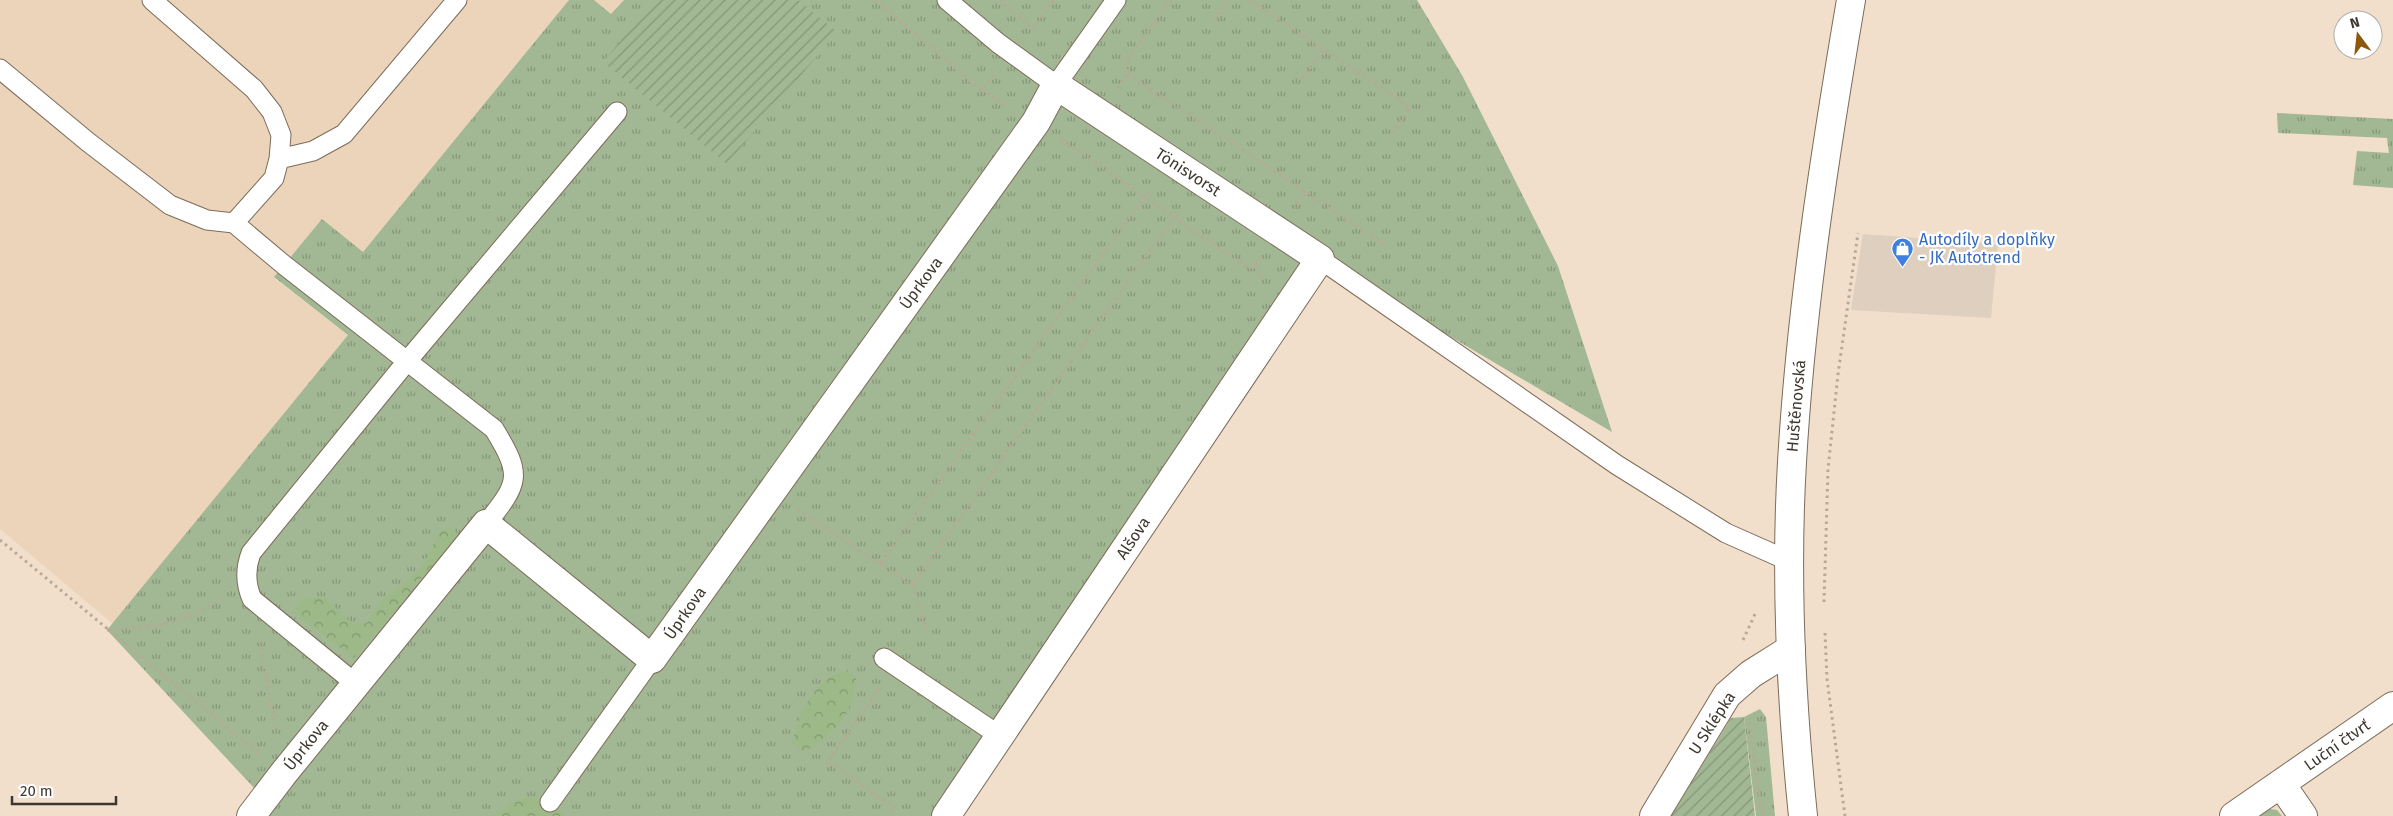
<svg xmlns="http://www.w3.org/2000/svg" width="2393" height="816" viewBox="0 0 2393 816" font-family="'Fira Sans',sans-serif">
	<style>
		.commercial { fill: #dfcfbe }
		.built { fill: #ebd4ba }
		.grass { fill: url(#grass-tufts) }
		.forest { fill: url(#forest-crowns) }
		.garden { fill: url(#garden-furrows) }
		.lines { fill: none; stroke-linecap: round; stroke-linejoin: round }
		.service-casing { stroke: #7c6c5a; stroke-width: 21 }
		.minor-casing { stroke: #7c6c5a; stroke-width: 30 }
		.tertiary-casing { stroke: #7c6c5a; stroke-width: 30 }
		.path { stroke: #b7a898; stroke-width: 3; stroke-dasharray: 2.5 4; stroke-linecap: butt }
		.service { stroke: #fff; stroke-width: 19 }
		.minor { stroke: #fff; stroke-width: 28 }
		.tertiary { stroke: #fff; stroke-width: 28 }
		.labels { text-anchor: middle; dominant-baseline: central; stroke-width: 4.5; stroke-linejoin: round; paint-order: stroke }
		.street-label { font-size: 16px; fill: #3e372f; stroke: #fff }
		.shop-label { font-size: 16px; fill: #366cbe; stroke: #fff; text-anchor: start }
	</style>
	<defs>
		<pattern id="grass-tufts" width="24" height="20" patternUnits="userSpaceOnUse" patternTransform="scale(1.25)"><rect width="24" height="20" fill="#a2b793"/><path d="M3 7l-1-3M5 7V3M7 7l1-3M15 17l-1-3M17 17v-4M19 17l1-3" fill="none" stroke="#859678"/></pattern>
		<pattern id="forest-crowns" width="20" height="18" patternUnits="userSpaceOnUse" patternTransform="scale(1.25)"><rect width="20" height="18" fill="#9eb988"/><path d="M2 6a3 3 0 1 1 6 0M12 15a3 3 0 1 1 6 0" fill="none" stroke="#829770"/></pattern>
		<pattern id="garden-furrows" width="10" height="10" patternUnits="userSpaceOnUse" patternTransform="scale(1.25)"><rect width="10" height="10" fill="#a2b793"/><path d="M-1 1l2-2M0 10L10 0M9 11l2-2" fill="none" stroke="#859678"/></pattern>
	</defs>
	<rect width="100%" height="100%" fill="#f1dfcb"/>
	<path class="commercial" d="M 1863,234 L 1998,244 L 1991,318 L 1851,310 Z"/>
	<path class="built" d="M 0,0 L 569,0 L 363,252 L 274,278 L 348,335 L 113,624 L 0,529 Z
		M 594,0 L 624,0 L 612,15 Z"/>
	<path class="grass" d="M 569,0 L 594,0 L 611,14 L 624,0 L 1417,0 L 1463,77 L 1558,266 L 1612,432 L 1319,259 L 946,816 L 260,816 L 268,803 L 107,630 L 348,335 L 274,277 L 322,219 L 363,252 Z
		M 2277,113 L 2393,119 L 2393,188 L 2353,185 L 2357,151 L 2389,153 L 2387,138 L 2278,133 Z
		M 1760,709 L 1766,717 L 1775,816 L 1756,816 L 1744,717 Z
		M 2264,808 L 2277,810 L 2282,816 L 2246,816 Z"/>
	<path class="forest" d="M 450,526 L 459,536 L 453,551 L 417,581 L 407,597 L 354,658 L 294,613 L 303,597 L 325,598 L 353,624 L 367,623 L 383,598 L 399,588 L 422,566 L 440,532 Z
		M 848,670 L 856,679 C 851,719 837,731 804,752 L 793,744 C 795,721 809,694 827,679 C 832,675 841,673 848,670 Z
		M 532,796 L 560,809 L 565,816 L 494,816 L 513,802 Z"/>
	<path class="garden" d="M 654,0 L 798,0 L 837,32 L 727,164 L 603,62 Z
		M 1744,717 L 1755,816 L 1671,816 L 1731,718 Z"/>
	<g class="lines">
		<defs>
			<path id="service" d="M 152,0 L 254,89 L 272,112 L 281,135 L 279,159 L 274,178 L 234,223 L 284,265 L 494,429 C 523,476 519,483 486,524
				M 947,0 L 998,43 L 1056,85 L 1116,0
				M 0,69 L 88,142 L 170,205 L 207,220 L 234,223
				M 279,159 L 313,151 L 344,134 L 457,0
				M 1320,259 L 1617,465 L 1726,533 L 1789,561
				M 884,658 L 1000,736
				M 356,684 L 252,599 C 245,583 245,569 251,553 L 408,360 L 617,112
				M 550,802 L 652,659"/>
			<path id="minor" d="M 2281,784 L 2303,816
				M 251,816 L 283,774 L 486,524 L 652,659 L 1036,122 L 1056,85 L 1320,259 L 946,816
				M 1654,816 L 1727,695 L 1751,674 L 1791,649
				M 2234,816 L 2393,706"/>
			<path id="tertiary" d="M 1803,816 C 1791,699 1785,580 1792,462 C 1801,307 1825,153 1851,0"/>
		</defs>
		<use href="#service" class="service-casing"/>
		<use href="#minor" class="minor-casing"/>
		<use href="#tertiary" class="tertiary-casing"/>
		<path class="path" d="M 875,0 L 981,90 L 995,73
			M 999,0 L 1032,29 L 1054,0
			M 1250,0 L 1410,107 L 1391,138
			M 1215,20 L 1228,0
			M 1128,74 L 1385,245
			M 1302,79 L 1324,49
			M 1118,88 L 1128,74 L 1128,59 L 1171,0
			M 981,90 L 1008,106
			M 1062,140 L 1248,268 L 1255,266 L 1261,257
			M 1296,204 L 1305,192
			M 1255,266 L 1265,283
			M 798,510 L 912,585 L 926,630
			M 0,540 L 259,754
			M 881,562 L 1148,192
			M 912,585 L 1177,213
			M 1824,602 L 1828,469 L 1838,374 L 1858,233
			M 107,630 C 149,626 188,625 222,597
			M 1825,633 L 1827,679 L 1845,816
			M 1743,640 L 1756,612
			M 260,641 L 276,731
			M 879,688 L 828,762 L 895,808 L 890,816
			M 1749,722 L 1762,816"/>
		<use href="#service" class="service"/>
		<use href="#minor" class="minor"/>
		<use href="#tertiary" class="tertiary"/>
	</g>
	<defs>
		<symbol id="shop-pin" viewBox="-11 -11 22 30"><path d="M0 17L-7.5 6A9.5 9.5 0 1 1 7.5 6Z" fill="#3f7fe0" stroke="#fff"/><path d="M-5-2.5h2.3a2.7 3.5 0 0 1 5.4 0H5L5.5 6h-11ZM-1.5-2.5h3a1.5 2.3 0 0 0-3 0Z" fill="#fff"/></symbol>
	</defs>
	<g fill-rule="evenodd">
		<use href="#shop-pin" x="1890" y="236" width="25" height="34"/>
	</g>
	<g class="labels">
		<g class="street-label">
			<text transform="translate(1188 172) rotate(33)">Tönisvorst</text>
			<text transform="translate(921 283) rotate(-54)">Úprkova</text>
			<text transform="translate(1796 406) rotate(-85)">Huštěnovská</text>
			<text transform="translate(1133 538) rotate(-56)">Alšova</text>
			<text transform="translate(685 613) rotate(-55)">Úprkova</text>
			<text transform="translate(1712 723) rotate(-57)">U Sklépka</text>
			<text transform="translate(306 745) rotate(-51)">Úprkova</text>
			<text transform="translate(2337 745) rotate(-35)">Luční čtvrť</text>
		</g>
		<g class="shop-label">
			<text x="1919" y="239">Autodíly a doplňky<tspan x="1919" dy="18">- JK Autotrend</tspan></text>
		</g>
	</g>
	<g transform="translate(2358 35) rotate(345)"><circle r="24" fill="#ffffff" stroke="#b2afac"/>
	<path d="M0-4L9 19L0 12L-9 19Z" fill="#8e570b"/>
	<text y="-8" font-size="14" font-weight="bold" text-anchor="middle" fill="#3e372f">N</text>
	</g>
	<path d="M12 796v8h104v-8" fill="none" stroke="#3e372f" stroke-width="2.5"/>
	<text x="20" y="796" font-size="15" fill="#3e372f" stroke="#ffffff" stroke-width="4" paint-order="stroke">20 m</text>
</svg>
